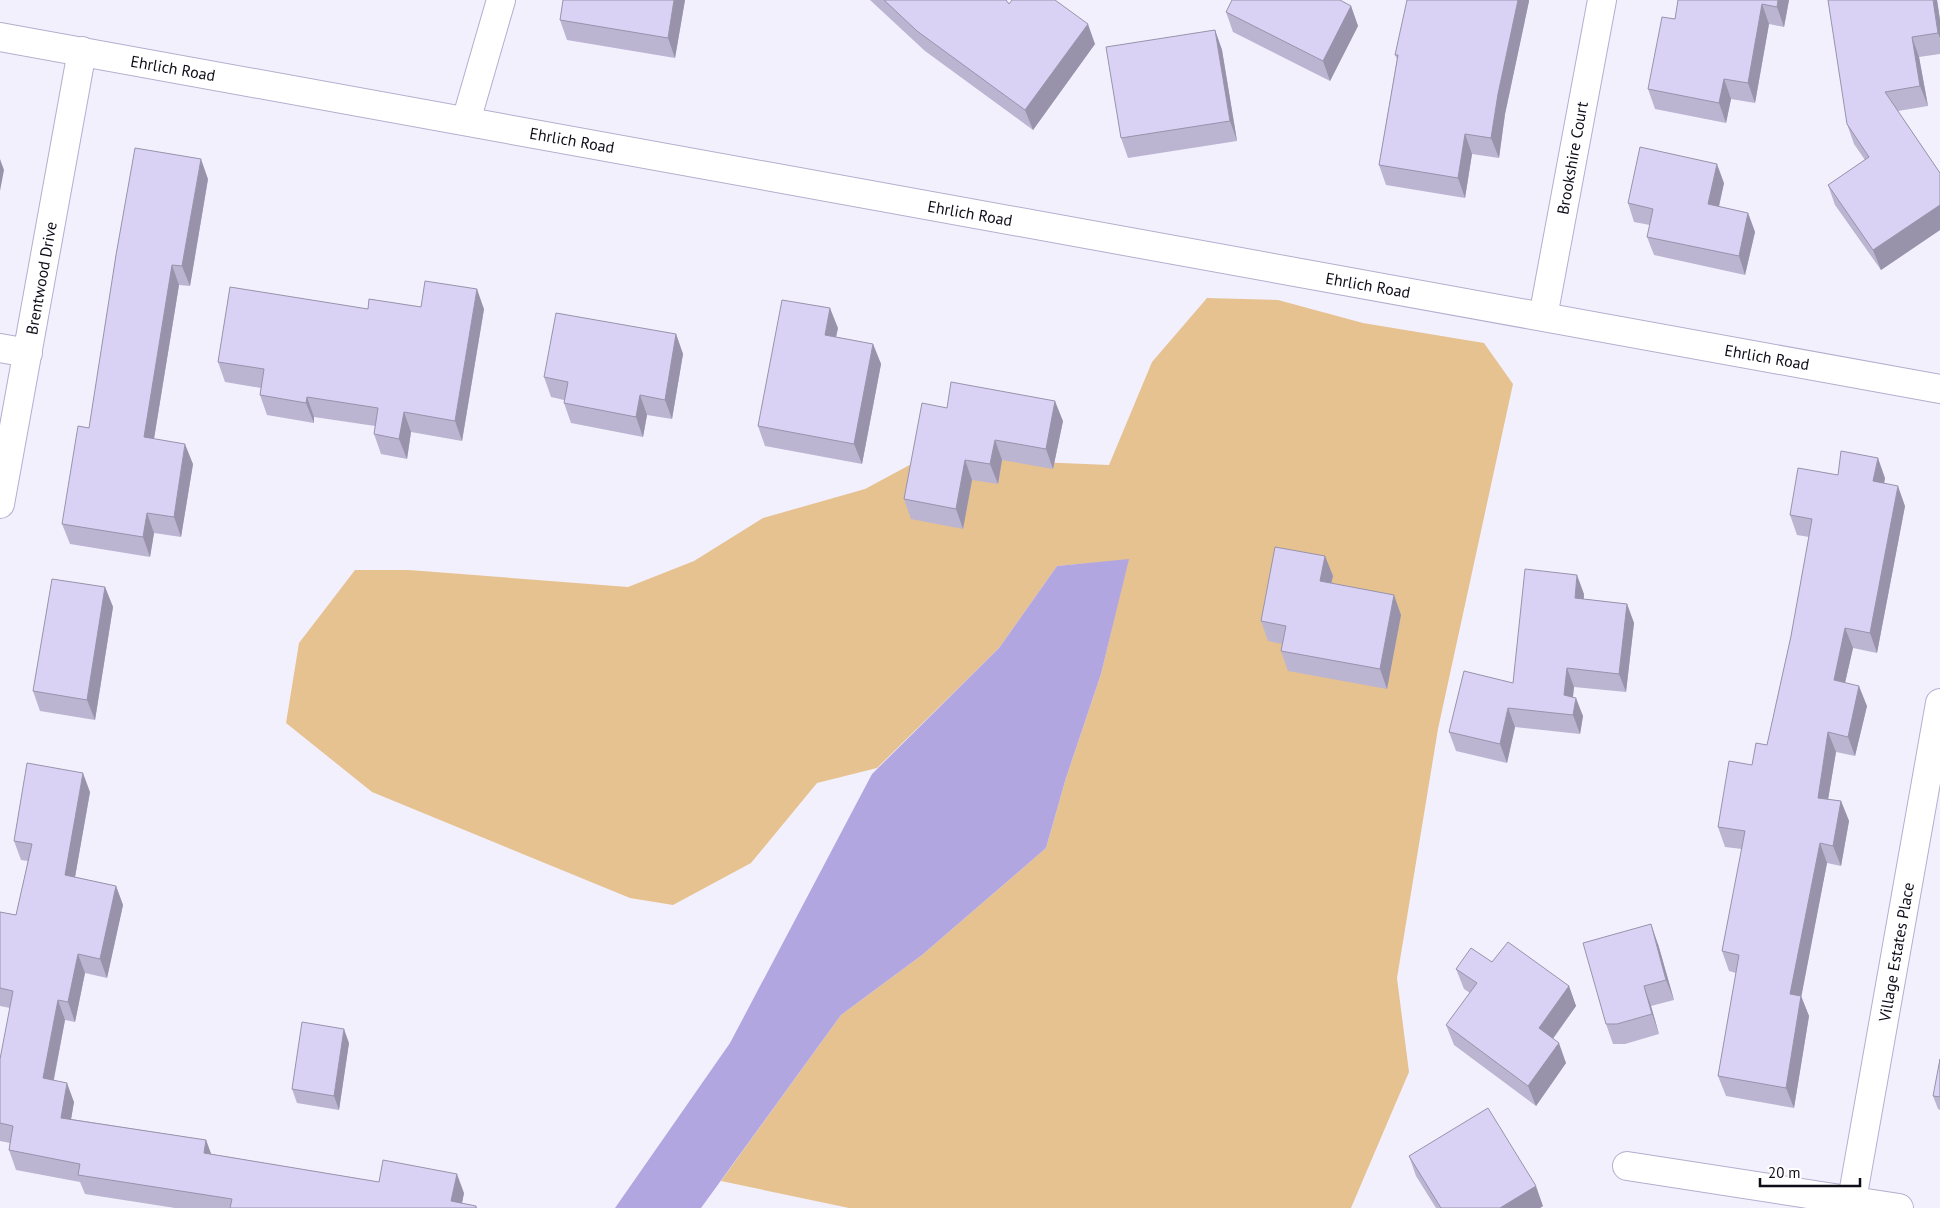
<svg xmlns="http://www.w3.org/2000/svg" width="1940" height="1208" viewBox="0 0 1940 1208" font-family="'PT Sans',sans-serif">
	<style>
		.green { fill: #e6c291 }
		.water { fill: #b2a6e0 }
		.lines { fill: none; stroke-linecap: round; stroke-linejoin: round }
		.minor-casing { stroke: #b4aece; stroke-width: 30 }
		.minor { stroke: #fff; stroke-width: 28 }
		.wall { fill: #bbb5d2 }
		.shaded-wall { fill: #9893ab }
		.building { fill: #d9d2f4; stroke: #9893ab }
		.labels { text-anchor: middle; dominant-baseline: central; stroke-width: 4; stroke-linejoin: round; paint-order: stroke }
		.street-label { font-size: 16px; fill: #0f0d18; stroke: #fff }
	</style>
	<rect width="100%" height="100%" fill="#f3f0fe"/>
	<path class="green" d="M 1207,298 L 1278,300 L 1363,323 L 1484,343 L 1513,384 L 1438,729 L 1397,978 L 1409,1072 L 1351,1208 L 849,1208 L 721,1181 L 841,1015 L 922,955 L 1046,848 L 1066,778 L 1101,674 L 1128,560 L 1057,566 L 999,648 L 877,768 L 817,783 L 751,863 L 673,905 L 630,898 L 372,792 L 286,723 L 299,643 L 355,570 L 409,570 L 628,587 L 694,561 L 763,518 L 865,489 L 943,447 L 1038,462 L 1109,465 L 1152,362 Z"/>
	<path class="water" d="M 1129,559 L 1101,674 L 1066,778 L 1046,848 L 922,955 L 841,1015 L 701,1208 L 615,1208 L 730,1043 L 872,774 L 999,648 L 1057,566 Z"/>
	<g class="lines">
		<defs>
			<path id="minor" d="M 0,37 L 1940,389
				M 466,121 L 501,0
				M 1543,317 L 1602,0
				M 0,348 L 28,353
				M 0,504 L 82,51
				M 1627,1166 L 1899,1208
				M 1852,1200 L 1940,703"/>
		</defs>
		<use href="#minor" class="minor-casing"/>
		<use href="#minor" class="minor"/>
	</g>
	<path class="wall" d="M 685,0 L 675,58 L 567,40 L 560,20 Z
		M 870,0 L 1006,0 L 1009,4 L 1095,44 L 1033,130 L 925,51 Z
		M 1678,0 L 1789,0 L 1784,27 L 1769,24 L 1755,103 L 1731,99 L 1726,123 L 1655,109 L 1648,89 L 1675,19 Z
		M 1937,0 L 1940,20 L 1940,54 L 1919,57 L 1928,106 L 1898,111 L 1940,173 L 1940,230 L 1881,270 L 1835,205 L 1828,185 L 1865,160 L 1854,144 L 1847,124 Z
		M 1529,1 L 1505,114 L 1499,158 L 1472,154 L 1465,198 L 1386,185 L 1379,165 L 1397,59 L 1395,55 Z
		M 1351,6 L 1358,26 L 1330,81 L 1233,32 L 1226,12 Z
		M 1215,30 L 1222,50 L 1237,141 L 1128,158 L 1121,138 Z
		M 208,179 L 190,286 L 179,285 L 154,439 L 193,464 L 181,537 L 154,533 L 150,557 L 70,544 L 62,524 L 89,428 Z
		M 1724,183 L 1719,207 L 1748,213 L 1755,232 L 1745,275 L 1654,255 L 1647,237 L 1650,225 L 1634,222 L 1628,203 Z
		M 421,307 L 484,309 L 462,441 L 411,432 L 407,459 L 381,454 L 374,434 L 375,426 L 314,417 L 314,423 L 267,415 L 260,395 L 261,388 L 225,382 L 218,362 L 368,309 Z
		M 838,328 L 836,337 L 873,344 L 881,364 L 862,464 L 765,446 L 758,426 Z
		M 676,334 L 683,354 L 672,419 L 647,415 L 643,437 L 571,423 L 564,403 L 564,400 L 551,397 L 544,377 Z
		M 947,408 L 1063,421 L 1053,469 L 1002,460 L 998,484 L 972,480 L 963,529 L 911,519 L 904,499 Z
		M 1838,475 L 1885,478 L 1884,483 L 1905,506 L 1877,653 L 1853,648 L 1845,683 L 1867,706 L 1855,756 L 1836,752 L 1828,799 L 1841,801 L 1849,821 L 1841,866 L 1827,863 L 1801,996 L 1809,1016 L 1794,1108 L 1726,1096 L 1718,1076 L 1736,973 L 1729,971 L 1722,951 L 1742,849 L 1725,847 L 1718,827 L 1752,765 L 1767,745 L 1791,636 L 1809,537 L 1797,535 L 1790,515 Z
		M 1325,556 L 1333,576 L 1331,583 L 1394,595 L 1401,615 L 1387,689 L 1288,671 L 1281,651 L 1282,644 L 1268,641 L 1261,621 Z
		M 105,587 L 113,607 L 95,720 L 40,711 L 33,691 Z
		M 1584,594 L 1584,599 L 1627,604 L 1634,623 L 1626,692 L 1574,687 L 1573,697 L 1583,716 L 1580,734 L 1515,727 L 1507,763 L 1456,751 L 1449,732 L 1513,683 Z
		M 90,792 L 75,877 L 116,886 L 123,905 L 107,978 L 85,973 L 75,1022 L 65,1020 L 54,1080 L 74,1102 L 71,1119 L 206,1140 L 211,1154 L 379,1182 L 464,1193 L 462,1203 L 476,1206 L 477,1208 L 175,1208 L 85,1194 L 80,1182 L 16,1170 L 9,1150 L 10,1143 L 0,1141 L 0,1059 L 10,1008 L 0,1006 L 0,912 L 16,915 L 28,861 L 21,860 L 14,841 Z
		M 1658,944 L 1674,1000 L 1651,1006 L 1659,1034 L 1625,1044 L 1613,1044 L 1606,1024 Z
		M 1492,962 L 1569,986 L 1576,1006 L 1553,1039 L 1566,1063 L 1536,1106 L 1454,1045 L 1446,1025 L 1470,993 L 1464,989 L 1456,969 Z
		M 349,1043 L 339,1110 L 297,1103 L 292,1089 Z
		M 1940,1059 L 1940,1110 L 1938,1109 L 1933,1096 Z
		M 1409,1156 L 1543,1206 L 1540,1208 L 1436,1208 L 1416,1176 Z"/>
	<path class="shaded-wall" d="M 674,0 L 685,0 L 675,58 L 668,38 Z
		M 1518,0 L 1529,0 L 1529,1 L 1505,114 L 1499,158 L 1491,138 L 1498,94 Z
		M 1778,0 L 1789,0 L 1784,27 L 1777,7 Z
		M 1933,0 L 1937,0 L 1940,20 L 1940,38 L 1938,33 Z
		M 1762,4 L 1769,24 L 1755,103 L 1748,83 Z
		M 1351,6 L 1358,26 L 1330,81 L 1323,61 Z
		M 1088,24 L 1095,44 L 1033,130 L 1025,110 Z
		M 1215,30 L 1222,50 L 1237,141 L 1230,121 Z
		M 1912,37 L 1919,57 L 1928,106 L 1920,86 Z
		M 1724,79 L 1731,99 L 1726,123 L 1719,103 Z
		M 1465,134 L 1472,154 L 1465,198 L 1458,178 Z
		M 0,159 L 4,170 L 0,191 Z
		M 201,159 L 208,179 L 190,286 L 182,266 Z
		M 1717,164 L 1724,183 L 1715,223 L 1708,204 Z
		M 1940,205 L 1940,230 L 1881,270 L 1873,250 Z
		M 1748,213 L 1755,232 L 1745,275 L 1739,256 Z
		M 172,265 L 179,285 L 151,457 L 144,437 Z
		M 477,289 L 484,309 L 462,441 L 455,421 Z
		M 830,308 L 838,328 L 832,355 L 825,335 Z
		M 676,334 L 683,354 L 672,419 L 665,400 Z
		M 873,344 L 881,364 L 862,464 L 854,444 Z
		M 640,395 L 647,415 L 643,437 L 636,417 Z
		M 307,397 L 314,417 L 314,423 L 306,403 Z
		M 1055,401 L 1063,421 L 1053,469 L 1046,449 Z
		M 404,412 L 411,432 L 407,459 L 399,439 Z
		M 995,440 L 1002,460 L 998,484 L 990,464 Z
		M 185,444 L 193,464 L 181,537 L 174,517 Z
		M 1878,458 L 1885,478 L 1881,501 L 1873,481 Z
		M 965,460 L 972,480 L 963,529 L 956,509 Z
		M 1898,486 L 1905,506 L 1877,653 L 1870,633 Z
		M 147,513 L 154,533 L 150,557 L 143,537 Z
		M 1325,556 L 1333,576 L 1327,601 L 1320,581 Z
		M 1577,575 L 1584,594 L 1582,617 L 1575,598 Z
		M 105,587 L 113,607 L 95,720 L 87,700 Z
		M 1394,595 L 1401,615 L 1387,689 L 1380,669 Z
		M 1627,604 L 1634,623 L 1626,692 L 1619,674 Z
		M 1845,628 L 1853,648 L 1841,700 L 1834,680 Z
		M 1567,668 L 1574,687 L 1571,714 L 1564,695 Z
		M 1859,686 L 1867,706 L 1855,756 L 1848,737 Z
		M 1576,698 L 1583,716 L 1580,734 L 1573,715 Z
		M 1508,708 L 1515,727 L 1507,763 L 1500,744 Z
		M 1828,732 L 1836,752 L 1825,818 L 1818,798 Z
		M 83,773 L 90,792 L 72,894 L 65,875 Z
		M 1841,801 L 1849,821 L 1841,866 L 1833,846 Z
		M 1820,843 L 1827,863 L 1798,1014 L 1790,994 Z
		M 116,886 L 123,905 L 107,978 L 100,959 Z
		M 1651,924 L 1658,944 L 1674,1000 L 1666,980 Z
		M 78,954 L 85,973 L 75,1022 L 68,1002 Z
		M 1569,986 L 1576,1006 L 1546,1048 L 1539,1028 Z
		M 1644,986 L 1651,1006 L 1659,1034 L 1652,1014 Z
		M 1801,996 L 1809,1016 L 1794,1108 L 1786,1088 Z
		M 58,1000 L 65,1020 L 50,1098 L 43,1078 Z
		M 344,1029 L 349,1043 L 339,1110 L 334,1096 Z
		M 1559,1043 L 1566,1063 L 1536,1106 L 1528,1086 Z
		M 67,1083 L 74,1102 L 68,1137 L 61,1118 Z
		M 206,1140 L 213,1159 L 204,1153 Z
		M 457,1174 L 464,1193 L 461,1208 L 451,1201 Z
		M 1536,1186 L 1543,1206 L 1540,1208 L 1500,1208 Z"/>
	<path class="building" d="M 563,0 L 674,0 L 668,38 L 560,20 Z
		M 884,0 L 1006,0 L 1009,4 L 1012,0 L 1055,0 L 1088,24 L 1025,110 L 917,31 Z
		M 1232,0 L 1340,0 L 1351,6 L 1323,61 L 1226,12 Z
		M 1407,0 L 1518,0 L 1498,94 L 1491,138 L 1465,134 L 1458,178 L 1379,165 L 1398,55 L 1395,55 Z
		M 1678,0 L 1778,0 L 1777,7 L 1762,4 L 1748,83 L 1724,79 L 1719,103 L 1648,89 L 1662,17 L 1675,19 Z
		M 1828,0 L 1933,0 L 1938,33 L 1912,37 L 1920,86 L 1885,92 L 1940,173 L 1940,205 L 1873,250 L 1828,185 L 1869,157 L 1847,124 Z
		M 1215,30 L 1230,121 L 1121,138 L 1106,47 Z
		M 1640,147 L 1717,164 L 1708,204 L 1748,213 L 1739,256 L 1647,237 L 1653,209 L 1628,203 Z
		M 135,148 L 201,159 L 182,266 L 172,265 L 144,437 L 185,444 L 174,517 L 147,513 L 143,537 L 62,524 L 78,426 L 89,428 L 116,255 Z
		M 425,281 L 477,289 L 455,421 L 404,412 L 399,439 L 374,434 L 378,408 L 307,397 L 306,403 L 260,395 L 264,369 L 218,362 L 230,287 L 368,309 L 369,299 L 421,307 Z
		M 782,300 L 830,308 L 825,335 L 873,344 L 854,444 L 758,426 Z
		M 556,313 L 676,334 L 665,400 L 640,395 L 636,417 L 564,403 L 568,382 L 544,377 Z
		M 951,382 L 1055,401 L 1046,449 L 995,440 L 990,464 L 965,460 L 956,509 L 904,499 L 922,403 L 947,408 Z
		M 1841,451 L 1878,458 L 1873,481 L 1898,486 L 1870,633 L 1845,628 L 1834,680 L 1859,686 L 1848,737 L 1828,732 L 1818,798 L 1841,801 L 1833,846 L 1820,843 L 1790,994 L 1801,996 L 1786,1088 L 1718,1076 L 1739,955 L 1722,951 L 1745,831 L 1718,827 L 1729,761 L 1752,765 L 1756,743 L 1767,745 L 1791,636 L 1812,519 L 1790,515 L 1798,468 L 1838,475 Z
		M 1275,547 L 1325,556 L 1320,581 L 1394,595 L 1380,669 L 1281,651 L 1286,626 L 1261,621 Z
		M 1525,569 L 1577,575 L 1575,598 L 1627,604 L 1619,674 L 1567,668 L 1564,695 L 1576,698 L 1573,715 L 1508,708 L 1500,744 L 1449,732 L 1464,671 L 1513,683 Z
		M 52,579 L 105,587 L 87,700 L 33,691 Z
		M 27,763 L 83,773 L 65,875 L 116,886 L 100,959 L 78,954 L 68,1002 L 58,1000 L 43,1078 L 67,1083 L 61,1118 L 206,1140 L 204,1153 L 379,1182 L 383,1160 L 457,1174 L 451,1201 L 476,1206 L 476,1208 L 230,1208 L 232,1199 L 78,1175 L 80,1164 L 9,1150 L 13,1126 L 0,1123 L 0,1059 L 13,991 L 0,988 L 0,912 L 16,915 L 32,844 L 14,841 Z
		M 1651,924 L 1666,980 L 1644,986 L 1652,1014 L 1617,1024 L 1606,1024 L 1583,943 Z
		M 1508,942 L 1569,986 L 1539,1028 L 1559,1043 L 1528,1086 L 1446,1025 L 1477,983 L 1456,969 L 1471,948 L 1492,962 Z
		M 302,1022 L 344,1029 L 334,1096 L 292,1089 Z
		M 1940,1059 L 1940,1097 L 1933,1096 Z
		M 1488,1108 L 1536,1186 L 1500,1208 L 1441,1208 L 1409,1156 Z"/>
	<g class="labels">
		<g class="street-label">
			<text transform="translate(173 68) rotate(10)">Ehrlich Road</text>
			<text transform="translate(572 140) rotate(10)">Ehrlich Road</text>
			<text transform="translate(1572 158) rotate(-80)">Brookshire Court</text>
			<text transform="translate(970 213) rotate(10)">Ehrlich Road</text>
			<text transform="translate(41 278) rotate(-80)">Brentwood Drive</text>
			<text transform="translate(1368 285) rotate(10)">Ehrlich Road</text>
			<text transform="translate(1767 357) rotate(10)">Ehrlich Road</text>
			<text transform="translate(1896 952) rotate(-80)">Village Estates Place</text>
		</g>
	</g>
	<path d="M1760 1178v8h100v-8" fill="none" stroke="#0f0d18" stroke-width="2.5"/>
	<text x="1768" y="1178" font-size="15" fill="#0f0d18" stroke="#ffffff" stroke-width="4" paint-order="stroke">20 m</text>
</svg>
